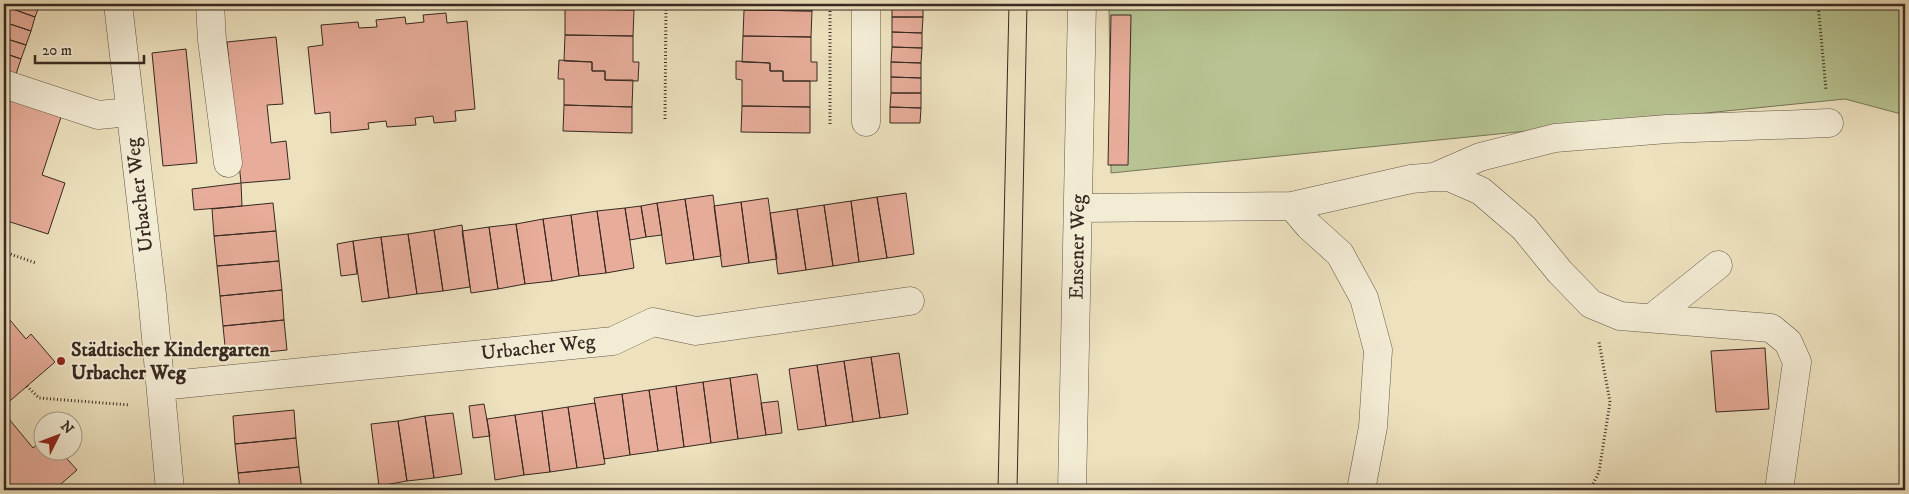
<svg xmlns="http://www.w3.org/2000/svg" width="1909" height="494" viewBox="0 0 1909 494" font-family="'IM FELL DW Pica',serif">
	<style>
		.green { fill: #b7c392; stroke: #77765a }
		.building { fill: #e7ad9a; stroke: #372921 }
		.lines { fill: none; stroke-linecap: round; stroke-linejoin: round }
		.minor-casing { stroke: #645748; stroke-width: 29 }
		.path { stroke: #372921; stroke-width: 3; stroke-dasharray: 1 2.5; stroke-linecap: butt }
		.minor { stroke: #f3ecd5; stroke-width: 28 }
		.tram { stroke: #372921; stroke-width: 1 }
		.poi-dot { fill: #8f2418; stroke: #f3ecd5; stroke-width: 2 }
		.labels { text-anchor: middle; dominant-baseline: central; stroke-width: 4; stroke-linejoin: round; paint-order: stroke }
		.street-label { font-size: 20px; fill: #372921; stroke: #f3ecd5 }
		.poi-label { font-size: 20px; font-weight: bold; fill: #372921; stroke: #f3ecd5; text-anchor: start }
	</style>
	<rect width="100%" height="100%" fill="#ede1be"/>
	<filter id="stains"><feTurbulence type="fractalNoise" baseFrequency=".004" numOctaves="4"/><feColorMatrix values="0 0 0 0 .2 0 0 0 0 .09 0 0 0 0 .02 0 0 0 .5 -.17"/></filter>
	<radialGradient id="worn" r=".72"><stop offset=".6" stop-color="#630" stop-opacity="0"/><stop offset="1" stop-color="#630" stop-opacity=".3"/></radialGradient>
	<path class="green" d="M 1109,4 L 1905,4 L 1905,115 L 1845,99 L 1111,173 Z"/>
	<path class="building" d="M 8,4 L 40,4 L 35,17 L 7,7 Z
		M 565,4 L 634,4 L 634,10 L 565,9 Z
		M 744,4 L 812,4 L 812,11 L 744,10 Z
		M 892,4 L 923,4 L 923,17 L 892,17 Z
		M 7,7 L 35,17 L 31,31 L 4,22 Z
		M 565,9 L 634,10 L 633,36 L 565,35 Z
		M 744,10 L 812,11 L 811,37 L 743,36 Z
		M 446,13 L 447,23 L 467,21 L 475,109 L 455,111 L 456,121 L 434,123 L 433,116 L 415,118 L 416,125 L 387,127 L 386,121 L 368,123 L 369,129 L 331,133 L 330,112 L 315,114 L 308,47 L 323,45 L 321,25 L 358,22 L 359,28 L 377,27 L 376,20 L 405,17 L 406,24 L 424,22 L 423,15 Z
		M 1111,15 L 1131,15 L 1128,165 L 1108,165 Z
		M 892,17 L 923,17 L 922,33 L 892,32 Z
		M 4,22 L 31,31 L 26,45 L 4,38 Z
		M 892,32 L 922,33 L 922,48 L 892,47 Z
		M 565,35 L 633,36 L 633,62 L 639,62 L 638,81 L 605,80 L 605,71 L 592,71 L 592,62 L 564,61 Z
		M 743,36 L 811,37 L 811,62 L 817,62 L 817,81 L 783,81 L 783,71 L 770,71 L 770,63 L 742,62 Z
		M 276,37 L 283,104 L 267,105 L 271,143 L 286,141 L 290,179 L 241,183 L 227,42 Z
		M 4,38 L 26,45 L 21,59 L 4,53 Z
		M 892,47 L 922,48 L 921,63 L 891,62 Z
		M 186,49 L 197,163 L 163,166 L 152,53 Z
		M 4,53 L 21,59 L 16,74 L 4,69 Z
		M 559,60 L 592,62 L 592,71 L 605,71 L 605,80 L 633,80 L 632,107 L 564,105 L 564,79 L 558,79 Z
		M 736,61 L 770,63 L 770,71 L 783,71 L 783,81 L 810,81 L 810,107 L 742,106 L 742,80 L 736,79 Z
		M 891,62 L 921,63 L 921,78 L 891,77 Z
		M 891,77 L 921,78 L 921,93 L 891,93 Z
		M 891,93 L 921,93 L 921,108 L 890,107 Z
		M 4,97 L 62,114 L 42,175 L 65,183 L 48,234 L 4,220 Z
		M 564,105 L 632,107 L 632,133 L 563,131 Z
		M 742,106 L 810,107 L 810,133 L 741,132 Z
		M 890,107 L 921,108 L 920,123 L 890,123 Z
		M 241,183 L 242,206 L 194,210 L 192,189 Z
		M 906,193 L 914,254 L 887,258 L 877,197 Z
		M 713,195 L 721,256 L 694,260 L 685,199 Z
		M 877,197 L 887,258 L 859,262 L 851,201 Z
		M 768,198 L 777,259 L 749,263 L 741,202 Z
		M 685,199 L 694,260 L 666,264 L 657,203 Z
		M 851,201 L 859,262 L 833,266 L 824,205 Z
		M 741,202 L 749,263 L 722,267 L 714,206 Z
		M 273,203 L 276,231 L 214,236 L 212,209 Z
		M 657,203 L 662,235 L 646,237 L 641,206 Z
		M 824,205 L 833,266 L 806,270 L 797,209 Z
		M 641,206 L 646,237 L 630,240 L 625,208 Z
		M 625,208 L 634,268 L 606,273 L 597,211 Z
		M 797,209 L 806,270 L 778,274 L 770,213 Z
		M 597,211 L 606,273 L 579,276 L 571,215 Z
		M 571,215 L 579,276 L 552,281 L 543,219 Z
		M 543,219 L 552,281 L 525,284 L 516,224 Z
		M 516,224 L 525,284 L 498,289 L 489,227 Z
		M 462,225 L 470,287 L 443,291 L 434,230 Z
		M 489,227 L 498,289 L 471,293 L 462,231 Z
		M 434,230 L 443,291 L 417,294 L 408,234 Z
		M 276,231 L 279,261 L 217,266 L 214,236 Z
		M 408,234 L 417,294 L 389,298 L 381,237 Z
		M 381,237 L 389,298 L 362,302 L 353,241 Z
		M 353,241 L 357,274 L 341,276 L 337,244 Z
		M 279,261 L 282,290 L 220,296 L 217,266 Z
		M 282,290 L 284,320 L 223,326 L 220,296 Z
		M 4,313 L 26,339 L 31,334 L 55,362 L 4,406 Z
		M 284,320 L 287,350 L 226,356 L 223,326 Z
		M 1765,348 L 1769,409 L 1716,412 L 1711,351 Z
		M 899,353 L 908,414 L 880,418 L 871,357 Z
		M 871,357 L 880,418 L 853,422 L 844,361 Z
		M 844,361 L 853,422 L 826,426 L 817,365 Z
		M 817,365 L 826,426 L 798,430 L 789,369 Z
		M 757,374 L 766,435 L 738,439 L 730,378 Z
		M 730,378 L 738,439 L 711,443 L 703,382 Z
		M 703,382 L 711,443 L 684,447 L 676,386 Z
		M 676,386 L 684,447 L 658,451 L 649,390 Z
		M 649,390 L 658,451 L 630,455 L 622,394 Z
		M 622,394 L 630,455 L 604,459 L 594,398 Z
		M 778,401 L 782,433 L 766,435 L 761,403 Z
		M 595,403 L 605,464 L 577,468 L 568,407 Z
		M 484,404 L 490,436 L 473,438 L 469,406 Z
		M 568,407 L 577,468 L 550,472 L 542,411 Z
		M 294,410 L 296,438 L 235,444 L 233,416 Z
		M 542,411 L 550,472 L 524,475 L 515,415 Z
		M 4,413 L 33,448 L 42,440 L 42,452 L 61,452 L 77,470 L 54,490 L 4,490 Z
		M 453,413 L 462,474 L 434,478 L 425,416 Z
		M 515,415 L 524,475 L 495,480 L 487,419 Z
		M 425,416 L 434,478 L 407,481 L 398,421 Z
		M 398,421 L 407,481 L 379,486 L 371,424 Z
		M 296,438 L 299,467 L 238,473 L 235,444 Z
		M 299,467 L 302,490 L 240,490 L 238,473 Z"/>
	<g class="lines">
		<defs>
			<path id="minor" d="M 118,4 L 152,295 L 170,490
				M 210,4 L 212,40 L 228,163
				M 4,84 L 98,115 L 130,112
				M 866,122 L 866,4
				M 1434,177 L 1480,157 L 1555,138 L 1667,129 L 1829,123
				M 1292,206 L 1309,226 L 1340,254 L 1364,298 L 1378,350 L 1373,427 L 1361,490
				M 1079,208 L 1292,206 L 1411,179 L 1434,177 L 1449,177 L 1481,191 L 1524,228 L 1560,272 L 1591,304 L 1620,316 L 1771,328 L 1788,342 L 1797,362 L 1779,490
				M 1652,318 L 1718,265
				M 161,386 L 613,341 L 653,322 L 696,331 L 910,301
				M 1072,490 L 1082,4"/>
		</defs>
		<use href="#minor" class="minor-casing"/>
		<path class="path" d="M 1818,4 L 1826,90
			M 665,119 L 666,4
			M 830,124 L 830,4
			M 4,252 L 36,263
			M 27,386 L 39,398 L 130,405
			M 1590,490 L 1599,472 L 1610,402 L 1599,342"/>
		<use href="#minor" class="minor"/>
		<path class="tram" d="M 998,490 L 1009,4
			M 1017,490 L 1027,4"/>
	</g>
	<circle class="poi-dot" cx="61" cy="361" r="5"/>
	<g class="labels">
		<g class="street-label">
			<text transform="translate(140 195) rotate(-97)">Urbacher Weg</text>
			<text transform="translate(1078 247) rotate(-89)">Ensener Weg</text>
			<text transform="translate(538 348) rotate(-6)">Urbacher Weg</text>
		</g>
		<g class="poi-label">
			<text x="71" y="350">Städtischer Kindergarten<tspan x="71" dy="23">Urbacher Weg</tspan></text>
		</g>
	</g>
	<rect width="1909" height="494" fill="none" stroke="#ede1be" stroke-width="20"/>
	<rect x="5" y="5" width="1899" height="484" fill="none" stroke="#372921" stroke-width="2.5"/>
	<rect x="10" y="10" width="1889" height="474" fill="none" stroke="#372921"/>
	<g transform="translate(58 436) rotate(48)"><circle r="24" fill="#f3ecd5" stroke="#a89e8d"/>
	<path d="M0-4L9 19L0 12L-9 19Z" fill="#8f2418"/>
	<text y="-8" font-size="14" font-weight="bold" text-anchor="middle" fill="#372921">N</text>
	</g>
	<path d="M35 55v8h109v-8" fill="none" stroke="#372921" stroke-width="2.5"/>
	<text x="42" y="55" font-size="15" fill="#372921" stroke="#f3ecd5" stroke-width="4" paint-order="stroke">20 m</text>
	<rect width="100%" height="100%" filter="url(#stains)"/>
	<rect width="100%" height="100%" fill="url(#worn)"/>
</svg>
